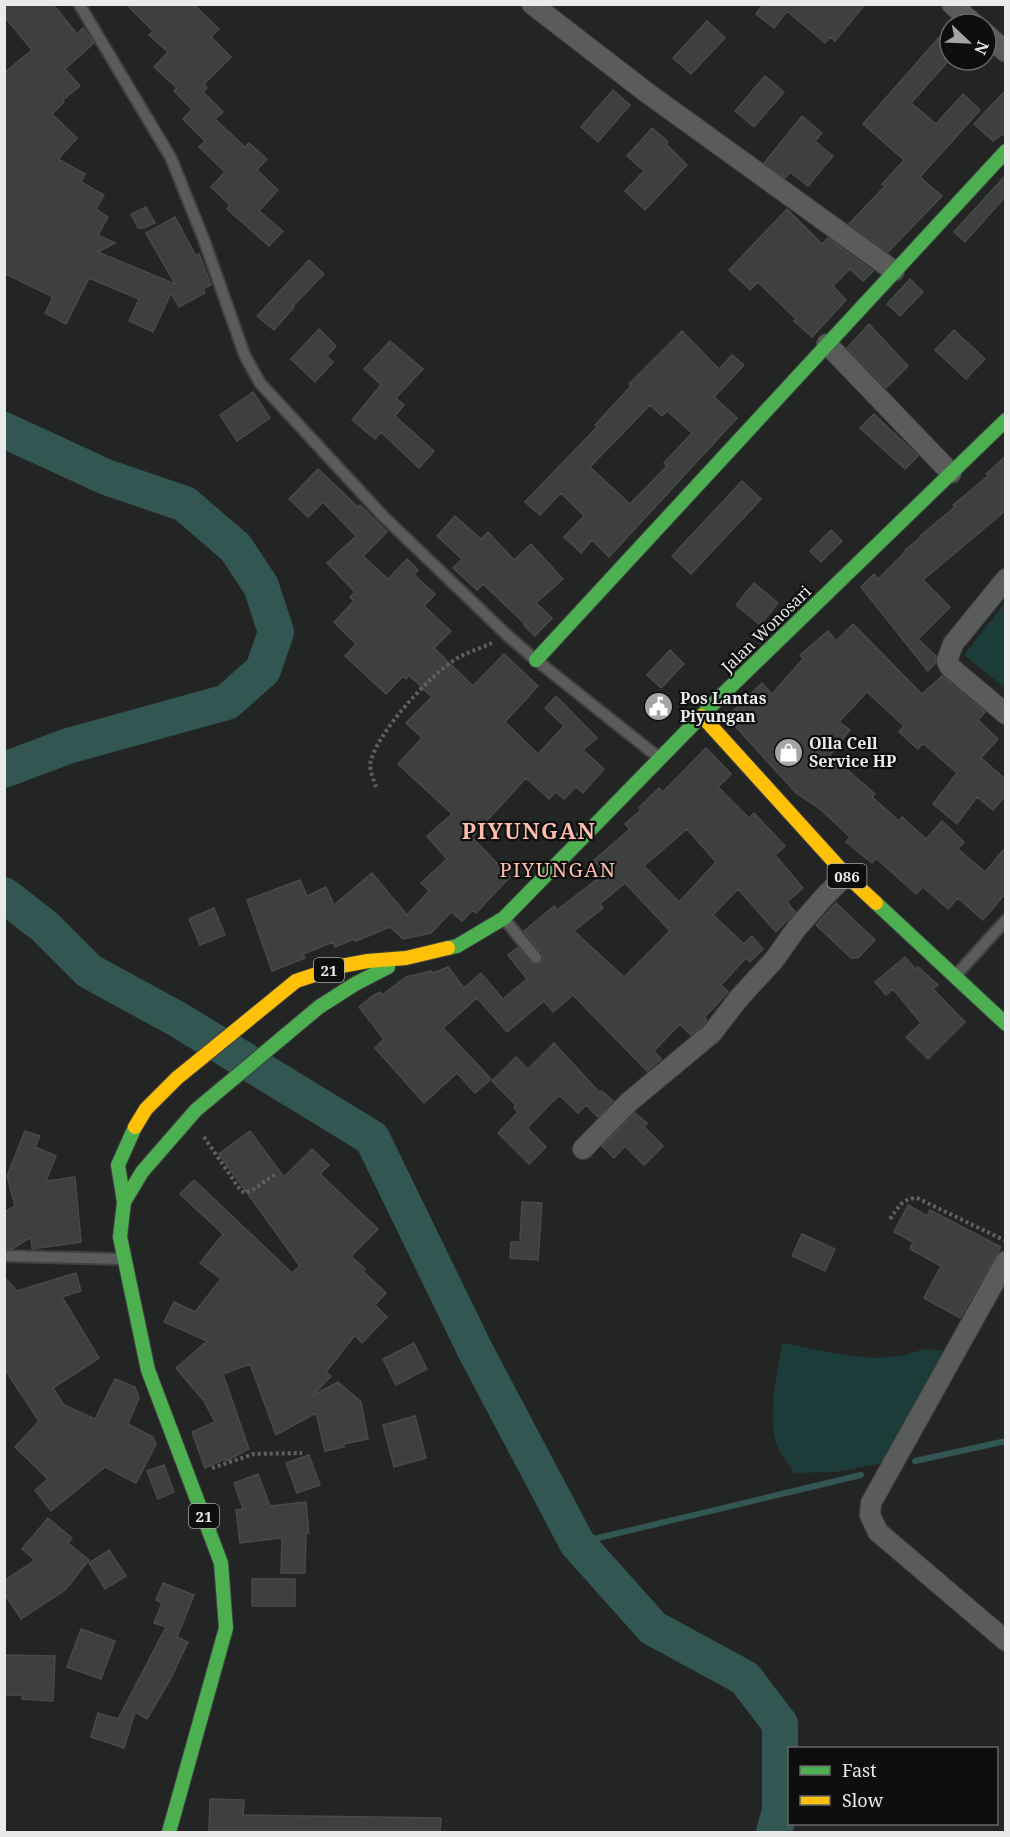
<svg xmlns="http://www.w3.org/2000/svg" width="1010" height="1837" viewBox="0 0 1010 1837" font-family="'Noto Serif',serif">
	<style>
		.green { fill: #1b3c38 }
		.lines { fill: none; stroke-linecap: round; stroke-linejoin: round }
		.stream { stroke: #325652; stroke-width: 6 }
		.river { stroke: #325652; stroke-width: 36 }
		.building { fill: #3e3f3f; stroke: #484949; stroke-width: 1.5; fill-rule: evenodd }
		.lane-casing { stroke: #404141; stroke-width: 14 }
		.street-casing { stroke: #404141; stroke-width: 22 }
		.fast-casing { stroke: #404141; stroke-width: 16 }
		.slow-casing { stroke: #404141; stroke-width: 16 }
		.path { stroke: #5f6060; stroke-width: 4; stroke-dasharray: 3 3; stroke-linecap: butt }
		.lane { stroke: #5a5c5b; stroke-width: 10 }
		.street { stroke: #5a5c5b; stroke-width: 20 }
		.fast { stroke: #4caf50; stroke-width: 14 }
		.slow { stroke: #ffc107; stroke-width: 14 }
		.labels { text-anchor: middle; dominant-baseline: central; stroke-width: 4.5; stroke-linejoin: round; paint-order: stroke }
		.shield { fill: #0d0e0e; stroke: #a7a9a9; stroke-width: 1.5 }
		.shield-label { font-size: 15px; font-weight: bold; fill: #e9ebeb }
		.street-label { font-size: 16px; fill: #e9ebeb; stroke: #0d0e0e }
		.poi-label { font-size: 16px; font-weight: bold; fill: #e9ebeb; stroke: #0d0e0e; text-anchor: start }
		.quarter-label { font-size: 20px; letter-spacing: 1.5px; fill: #febcab; stroke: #0d0e0e }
		.district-label { font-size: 22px; font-weight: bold; letter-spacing: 1.5px; fill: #febcab; stroke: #0d0e0e }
	</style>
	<rect width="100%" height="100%" fill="#232424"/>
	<path class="green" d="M 1005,603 L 1005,688 L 964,655 Z
		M 783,1343 L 843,1355 L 878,1358 L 905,1355 L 925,1349 L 943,1351 L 884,1463 L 835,1472 L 794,1473 C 789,1464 781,1455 777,1445 C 767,1421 777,1368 783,1343 Z"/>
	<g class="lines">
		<path class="stream" d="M 915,1461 L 1006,1441
			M 577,1543 L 861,1475"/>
		<path class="river" d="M 4,430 L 106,477 L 185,504 L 236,548 L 261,586 L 276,632 L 263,670 L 227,702 L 68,746 L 4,770
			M 4,895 L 44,926 L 89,971 L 177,1019 L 372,1138 L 475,1350 L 577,1543 L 653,1628 L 745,1678 L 780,1724 L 780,1811 L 774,1832"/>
	</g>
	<path class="building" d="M 4,4 L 53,4 L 77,34 L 83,28 L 94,43 L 65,69 L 80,86 L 63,100 L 64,102 L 52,114 L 77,138 L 58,159 L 85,174 L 81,182 L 104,195 L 96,209 L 108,217 L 98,235 L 115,243 L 98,252 L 175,284 L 146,233 L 175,217 L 196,256 L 199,254 L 211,285 L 203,289 L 205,293 L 179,307 L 171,293 L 153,332 L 129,321 L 139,299 L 89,278 L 66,324 L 45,313 L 53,297 L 4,273 L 4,73 L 32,50 L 4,16 Z
		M 126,4 L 193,4 L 219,29 L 211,37 L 231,57 L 204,84 L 207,88 L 203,92 L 223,112 L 215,119 L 245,147 L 249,143 L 267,159 L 257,170 L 278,190 L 259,211 L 283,231 L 269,246 L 227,209 L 230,205 L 211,187 L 225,172 L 199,147 L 205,141 L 183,119 L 192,109 L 174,91 L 177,88 L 154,67 L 168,52 L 149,35 L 153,31 Z
		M 763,4 L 865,4 L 835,41 L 830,37 L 825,43 L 787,11 L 774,28 L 756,14 Z
		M 707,21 L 725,38 L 691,74 L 673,58 Z
		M 950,25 L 950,59 L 911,103 L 936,124 L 963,94 L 980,110 L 920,177 L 942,196 L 888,252 L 849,224 L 885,186 L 882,184 L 904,160 L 863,124 Z
		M 765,76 L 784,92 L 754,127 L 735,111 Z
		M 613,90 L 630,105 L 598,142 L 581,127 Z
		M 1005,91 L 1005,135 L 1001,135 L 993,141 L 974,124 Z
		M 802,116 L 822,133 L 815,141 L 833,156 L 808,186 L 790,172 L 785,178 L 764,163 Z
		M 652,128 L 668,142 L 666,144 L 687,165 L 645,210 L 625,191 L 644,171 L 627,156 Z
		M 1005,176 L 1005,197 L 965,242 L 954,232 Z
		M 146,207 L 155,223 L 144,228 L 138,228 L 131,214 Z
		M 787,209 L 822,244 L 828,238 L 873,271 L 863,281 L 850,269 L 833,286 L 846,300 L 812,337 L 794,321 L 796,319 L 758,282 L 750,290 L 729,270 Z
		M 309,260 L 324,274 L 293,306 L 294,307 L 274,330 L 257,316 Z
		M 910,279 L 923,292 L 900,316 L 887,304 Z
		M 869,324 L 908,366 L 886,388 L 847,348 Z
		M 319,329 L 336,346 L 327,356 L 333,362 L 315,382 L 291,359 Z
		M 954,330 L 985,359 L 966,379 L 935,350 Z
		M 682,331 L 719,369 L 732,355 L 744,365 L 714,397 L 737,418 L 609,557 L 592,540 L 581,553 L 564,537 L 584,516 L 561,493 L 540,515 L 525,502 L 597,427 L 595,425 L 631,386 L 629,384 ZM 650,405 L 662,416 L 667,411 L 692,433 L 664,463 L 667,466 L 630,504 L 590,467 Z
		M 390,341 L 423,369 L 396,398 L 404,405 L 395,416 L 434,451 L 419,468 L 381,432 L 375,439 L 352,420 L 381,385 L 364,369 Z
		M 253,392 L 270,418 L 237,441 L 220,415 Z
		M 874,414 L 918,456 L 905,469 L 860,428 Z
		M 1005,457 L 1005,511 L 923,580 L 950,607 L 918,639 L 936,656 L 935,663 L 928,671 L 861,587 L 874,574 L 878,579 L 906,551 L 905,550 L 921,537 L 920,536 L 955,507 L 953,505 L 988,476 L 986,474 Z
		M 318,469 L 358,507 L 360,505 L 387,532 L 363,556 L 388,579 L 407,559 L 418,570 L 414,575 L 435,594 L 424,606 L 451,631 L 434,648 L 473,686 L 504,654 L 538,686 L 505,722 L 538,754 L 564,726 L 545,708 L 556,696 L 597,738 L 583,750 L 604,769 L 583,793 L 576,787 L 564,799 L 556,792 L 549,799 L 526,778 L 472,837 L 510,877 L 476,913 L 473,910 L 462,921 L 451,912 L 431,933 L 403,939 L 390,927 L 356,941 L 354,939 L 335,947 L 333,942 L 303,954 L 305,958 L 272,971 L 247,900 L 300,880 L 307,896 L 326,887 L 334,905 L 372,873 L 407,915 L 429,891 L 421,883 L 447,859 L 427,836 L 452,814 L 398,764 L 422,738 L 406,723 L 432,697 L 409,675 L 406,679 L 403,676 L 386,694 L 345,656 L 356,644 L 334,622 L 354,601 L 350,597 L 355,592 L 327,563 L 356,536 L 323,502 L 308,517 L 289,499 Z
		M 742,481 L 761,499 L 691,574 L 672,556 Z
		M 455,516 L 481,539 L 488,532 L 514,560 L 531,544 L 563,579 L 536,603 L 552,618 L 535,636 L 524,625 L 525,624 L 483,584 L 477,590 L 453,568 L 462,559 L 437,536 Z
		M 831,530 L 842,541 L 821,562 L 810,551 Z
		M 754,583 L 778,603 L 760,625 L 736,605 Z
		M 853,624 L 922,694 L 942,676 L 985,712 L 978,720 L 998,739 L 981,758 L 1005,779 L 1005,796 L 993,810 L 977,797 L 957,824 L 933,804 L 957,773 L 923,743 L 918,749 L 899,732 L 904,726 L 867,692 L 839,722 L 850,730 L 830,755 L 875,794 L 872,797 L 899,821 L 902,817 L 926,839 L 942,821 L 964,842 L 958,849 L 985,872 L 1005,848 L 1005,894 L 983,920 L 958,898 L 948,909 L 923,887 L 916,894 L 876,858 L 872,863 L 846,842 L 850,837 L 819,808 L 796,793 L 727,717 L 762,683 L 772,694 L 803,659 L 800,655 L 828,631 L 836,641 Z
		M 670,650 L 684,664 L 661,688 L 647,675 Z
		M 706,748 L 731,774 L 718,787 L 749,818 L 754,813 L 785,846 L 775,855 L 803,888 L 787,902 L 795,912 L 776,932 L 738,889 L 713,915 L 744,944 L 752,936 L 763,949 L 750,962 L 746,958 L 721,985 L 728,992 L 704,1018 L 707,1020 L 703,1025 L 691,1035 L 680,1024 L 654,1051 L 661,1059 L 647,1071 L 573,995 L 553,1012 L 544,1001 L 507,1032 L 477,998 L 443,1028 L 491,1079 L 475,1093 L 457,1073 L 424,1103 L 375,1048 L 384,1039 L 359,1007 L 371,997 L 380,992 L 382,995 L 406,977 L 431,971 L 433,973 L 448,967 L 464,988 L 481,973 L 503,999 L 527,979 L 508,955 L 518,947 L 533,965 L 540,964 L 543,960 L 542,953 L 524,931 L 554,906 L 557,910 L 605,873 L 594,860 L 630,829 L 625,824 L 641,810 L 639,808 L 659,788 L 663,792 ZM 687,829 L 716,862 L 679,902 L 644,866 ZM 625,883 L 670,931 L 624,977 L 574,931 L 603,908 L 600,904 Z
		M 836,903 L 875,940 L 858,958 L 851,958 L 816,925 Z
		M 214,908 L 225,935 L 200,945 L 189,919 Z
		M 905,957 L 915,969 L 918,967 L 938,985 L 933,989 L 965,1022 L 928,1059 L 906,1037 L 921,1023 L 893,989 L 886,995 L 875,982 Z
		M 554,1043 L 600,1093 L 602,1091 L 613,1101 L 598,1117 L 586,1105 L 578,1113 L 559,1095 L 527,1128 L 546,1147 L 529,1164 L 498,1133 L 518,1112 L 514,1108 L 516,1105 L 492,1081 L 516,1057 L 528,1069 Z
		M 635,1113 L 647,1123 L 644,1127 L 663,1146 L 644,1165 L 625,1146 L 614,1158 L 602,1146 Z
		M 25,1131 L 40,1136 L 35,1147 L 56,1156 L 46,1181 L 75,1177 L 81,1242 L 32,1249 L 31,1237 L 12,1249 L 4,1249 L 4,1212 L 15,1206 L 7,1176 Z
		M 250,1131 L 284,1177 L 312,1149 L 329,1165 L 320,1174 L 378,1229 L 351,1256 L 365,1269 L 363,1271 L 386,1293 L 375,1305 L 387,1317 L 362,1343 L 355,1335 L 326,1372 L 331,1376 L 312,1396 L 338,1382 L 361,1402 L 368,1439 L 344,1444 L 344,1447 L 325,1451 L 316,1413 L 276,1435 L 250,1364 L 223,1374 L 249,1449 L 226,1461 L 225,1459 L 205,1468 L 192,1432 L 215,1422 L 204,1401 L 176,1368 L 207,1341 L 164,1322 L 174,1302 L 195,1312 L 221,1279 L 200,1263 L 223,1234 L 180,1194 L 194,1180 L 292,1273 L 300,1266 L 219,1154 Z
		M 522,1202 L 542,1203 L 538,1260 L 510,1258 L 511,1242 L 520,1242 Z
		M 908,1205 L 927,1216 L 930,1210 L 1001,1247 L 960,1318 L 924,1298 L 941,1266 L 910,1249 L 913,1242 L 894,1232 Z
		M 802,1234 L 835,1249 L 825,1271 L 792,1256 Z
		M 76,1273 L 81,1291 L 62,1297 L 99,1358 L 53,1388 L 64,1405 L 95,1419 L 115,1379 L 135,1387 L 139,1398 L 128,1424 L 153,1437 L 156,1444 L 136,1483 L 105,1467 L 51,1511 L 35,1490 L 48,1479 L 15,1447 L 39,1421 L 4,1368 L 4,1277 L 17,1291 Z
		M 414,1343 L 427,1369 L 396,1385 L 383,1359 Z
		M 415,1416 L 426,1458 L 394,1467 L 383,1425 Z
		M 309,1455 L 320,1485 L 297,1493 L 286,1463 Z
		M 164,1465 L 174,1492 L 158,1499 L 147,1471 Z
		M 258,1474 L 270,1506 L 306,1502 L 309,1533 L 306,1533 L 305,1573 L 281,1573 L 282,1538 L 240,1543 L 236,1510 L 243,1509 L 234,1483 Z
		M 48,1518 L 72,1538 L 68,1543 L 89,1560 L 65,1590 L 21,1619 L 4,1593 L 4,1581 L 35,1560 L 22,1549 Z
		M 109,1550 L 126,1576 L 105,1589 L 89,1563 Z
		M 252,1579 L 295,1579 L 295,1606 L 252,1606 Z
		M 163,1583 L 194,1595 L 177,1637 L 188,1642 L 170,1680 L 147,1719 L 135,1712 L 124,1748 L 91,1737 L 98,1713 L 118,1719 L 166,1627 L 154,1623 L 162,1603 L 156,1600 Z
		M 81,1629 L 115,1641 L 101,1679 L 67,1667 Z
		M 4,1655 L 55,1656 L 53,1701 L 22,1699 L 22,1695 L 4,1695 Z
		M 210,1799 L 244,1800 L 243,1815 L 441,1818 L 440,1833 L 209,1832 Z"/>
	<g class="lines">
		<defs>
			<path id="lane" d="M 79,4 L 171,158 L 204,240 L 245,356 L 260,383 L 383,516 L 508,636 L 536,660 L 658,757
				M 506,921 L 536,958
				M 957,974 L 1006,920
				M 4,1256 L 120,1259"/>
			<path id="street" d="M 532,4 L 646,92 L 894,271
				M 952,4 L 974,24
				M 986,34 L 1006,52
				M 827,344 L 951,473
				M 1006,579 L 953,644 L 947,661 L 950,667 L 1006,714
				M 583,1149 L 629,1102 L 712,1033 L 739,998 L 774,960 L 796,929 L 825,896 L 846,875
				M 1006,1261 L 871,1503 L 870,1515 L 878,1532 L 1006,1641"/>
			<path id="fast" d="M 536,660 L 1006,151
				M 876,903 L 1006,1024
				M 448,948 L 457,946 L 504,918 L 721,696 L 1006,420
				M 135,1127 L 118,1165 L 124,1202 L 120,1237 L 148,1370 L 221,1563 L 226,1628 L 169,1832
				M 124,1202 L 142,1172 L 196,1110 L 319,1007 L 355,984 L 388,967"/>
			<path id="slow" d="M 702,716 L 846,875 L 876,903
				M 135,1127 L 146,1109 L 177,1078 L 296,981 L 341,966 L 368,961 L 406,958 L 448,948"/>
		</defs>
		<use href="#lane" class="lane-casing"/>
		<use href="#street" class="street-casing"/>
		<use href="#fast" class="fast-casing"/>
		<use href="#slow" class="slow-casing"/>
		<path class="path" d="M 725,5 L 725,4
			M 376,787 C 374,781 370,771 370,765 C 374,735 431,674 456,659 C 467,652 482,648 494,642
			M 204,1137 L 241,1191 L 245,1193 L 254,1189 L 277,1173
			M 890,1219 C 898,1208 902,1198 917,1198 L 1006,1241
			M 212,1468 L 254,1454 L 302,1453"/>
		<use href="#lane" class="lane"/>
		<use href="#street" class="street"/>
		<use href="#fast" class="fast"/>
		<use href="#slow" class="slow"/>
	</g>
	<defs>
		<symbol id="civic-disc" viewBox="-11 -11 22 22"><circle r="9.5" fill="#a4a5a5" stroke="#0d0e0e"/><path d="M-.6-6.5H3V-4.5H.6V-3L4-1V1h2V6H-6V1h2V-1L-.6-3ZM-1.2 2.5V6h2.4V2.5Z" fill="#fff"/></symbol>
		<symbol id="shop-disc" viewBox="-11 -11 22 22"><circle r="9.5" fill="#a4a5a5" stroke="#0d0e0e"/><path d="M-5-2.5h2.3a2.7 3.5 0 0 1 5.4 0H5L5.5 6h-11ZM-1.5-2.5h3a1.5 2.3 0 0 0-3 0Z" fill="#fff"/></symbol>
	</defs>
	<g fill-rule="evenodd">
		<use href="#civic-disc" x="642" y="690" width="33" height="33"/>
		<use href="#shop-disc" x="772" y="736" width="33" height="33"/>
	</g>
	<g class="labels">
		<g class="shield">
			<rect x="827.5" y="864" width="39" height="24" rx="4.5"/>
			<rect x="314" y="958" width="30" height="24" rx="4.5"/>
			<rect x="189" y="1504" width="30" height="24" rx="4.5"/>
		</g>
		<g class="shield-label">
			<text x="847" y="876">086</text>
			<text x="329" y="970">21</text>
			<text x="204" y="1516">21</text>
		</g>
		<g class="street-label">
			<text transform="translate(766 629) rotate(-44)">Jalan Wonosari</text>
		</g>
		<g class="poi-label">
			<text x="680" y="698">Pos Lantas<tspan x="680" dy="18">Piyungan</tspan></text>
			<text x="809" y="743">Olla Cell<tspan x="809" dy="18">Service HP</tspan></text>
		</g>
		<g class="quarter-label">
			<text x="558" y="869">PIYUNGAN</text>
		</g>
		<g class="district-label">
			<text x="529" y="830">PIYUNGAN</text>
		</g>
	</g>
	<rect width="1010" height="1837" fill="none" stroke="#e9ebeb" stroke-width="12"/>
	<rect x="788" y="1747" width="210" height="78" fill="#0d0e0e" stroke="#656666" stroke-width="1.5"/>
	<rect x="800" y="1766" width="30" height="9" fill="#4caf50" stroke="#656666" stroke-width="1.5"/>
	<text x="842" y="1777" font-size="18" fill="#e9ebeb">Fast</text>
	<rect x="800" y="1796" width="30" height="9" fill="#ffc107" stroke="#656666" stroke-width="1.5"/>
	<text x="842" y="1807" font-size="18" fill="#e9ebeb">Slow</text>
	<g transform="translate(968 42) rotate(113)"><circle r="28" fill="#0d0e0e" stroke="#656666" stroke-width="1.5"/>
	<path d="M0-4.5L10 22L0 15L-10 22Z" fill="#a4a5a5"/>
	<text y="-9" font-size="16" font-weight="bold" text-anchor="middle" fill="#e9ebeb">N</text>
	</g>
</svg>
